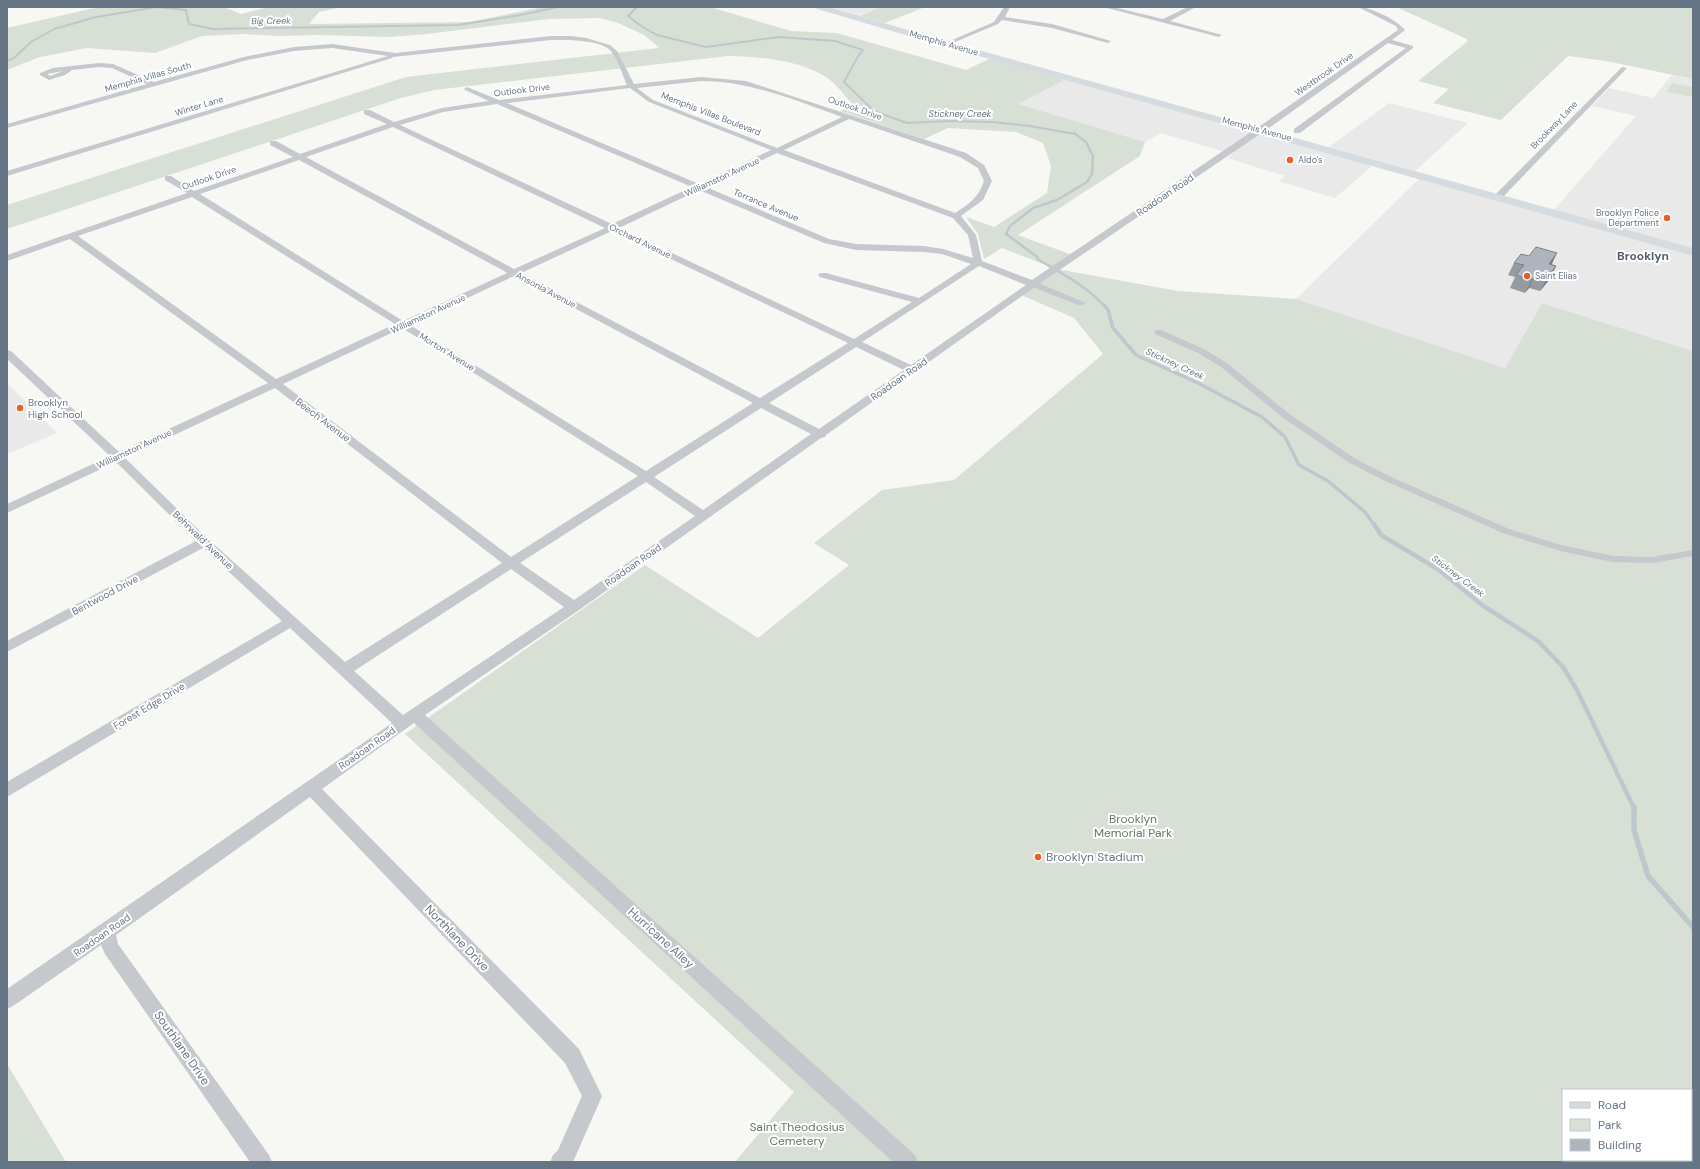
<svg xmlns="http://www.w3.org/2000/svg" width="1700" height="1169" viewBox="0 0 1700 1169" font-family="'DM Sans',sans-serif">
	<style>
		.built { fill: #e8e9e8 }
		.green { fill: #d8dfd5; fill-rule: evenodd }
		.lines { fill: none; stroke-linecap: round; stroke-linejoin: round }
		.stream-far4 { stroke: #bdc8cd; stroke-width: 2 }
		.stream-far3 { stroke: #bdc8cd; stroke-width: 2.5 }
		.stream-far2 { stroke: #bdc8cd; stroke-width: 3.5 }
		.stream-far1 { stroke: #bdc8cd; stroke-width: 4.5 }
		.stream { stroke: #bdc8cd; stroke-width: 5.5 }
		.pedestrian { fill: #c5c8cc; fill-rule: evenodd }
		.minor { fill: #c5c8cc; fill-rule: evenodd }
		.secondary { fill: #d6dbdf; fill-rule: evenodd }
		.wall { fill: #959ba1 }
		.shaded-wall { fill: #797e83 }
		.building { fill: #adb4bb; stroke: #797e83 }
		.poi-dot { fill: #e85f24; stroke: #fff; stroke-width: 1.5 }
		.labels { text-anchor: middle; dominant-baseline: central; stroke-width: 4; stroke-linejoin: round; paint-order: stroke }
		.far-water-label { font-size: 9px; font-style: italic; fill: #617783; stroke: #fff }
		.far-street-label { font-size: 9px; fill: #667586; stroke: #fff }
		.far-poi-label { font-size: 9px; fill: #667586; stroke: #fff; text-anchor: start }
		.street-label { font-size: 10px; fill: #667586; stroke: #fff }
		.poi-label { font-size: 10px; fill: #667586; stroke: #fff; text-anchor: start }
		.far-district-label { font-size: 12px; font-weight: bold; fill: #545f6b; stroke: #fff }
		.near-park-label { font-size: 12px; fill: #647861; stroke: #fff }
		.near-poi-label { font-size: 12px; fill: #667586; stroke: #fff; text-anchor: start }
		.near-street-label { font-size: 12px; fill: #667586; stroke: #fff }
	</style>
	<rect width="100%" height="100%" fill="#f7f8f4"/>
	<path class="built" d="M 829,7 L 881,7 L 859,15 Z
		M 1672,75 L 1693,79 L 1693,248 L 1554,210 L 1636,116 L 1592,106 L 1609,88 L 1653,98 Z
		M 1064,80 L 1372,166 L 1335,198 L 1278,181 L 1285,176 L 1227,158 L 1232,154 L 1161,133 L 1145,142 L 1017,104 Z
		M 1389,103 L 1468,123 L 1415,171 L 1329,147 Z
		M 1419,179 L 1693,256 L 1693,351 L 1542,303 L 1505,368 L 1296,299 Z
		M 7,383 L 57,433 L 7,454 Z"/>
	<path class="green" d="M 104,7 L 224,7 L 241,14 L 268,7 L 342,7 L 319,12 L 309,24 L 469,22 L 543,7 L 710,7 L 791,31 L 837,33 L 966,70 L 991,58 L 1064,80 L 1018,104 L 1145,142 L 1140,156 L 1018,235 L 1075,256 L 1057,269 L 1178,291 L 1296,299 L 1505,368 L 1542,303 L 1693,351 L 1693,1162 L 735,1162 L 794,1092 L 405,734 L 645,565 L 758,638 L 849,565 L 814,543 L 882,490 L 954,480 L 1103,354 L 1074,318 L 1019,294 L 1056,269 L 1002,248 L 984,259 L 978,234 L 966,217 L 994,227 L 1047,193 L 1051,166 L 1043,143 L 1016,132 L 948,128 L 924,139 L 840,111 L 853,105 C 843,94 833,79 819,73 C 791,59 759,57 728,56 L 434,90 L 401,98 L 7,229 L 7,205 L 406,77 L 659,48 L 655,44 L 644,35 L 618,23 L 600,18 L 549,19 L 427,34 L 389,37 L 318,35 L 279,36 L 244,34 L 202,36 L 155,53 L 87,48 L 40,57 L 7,70 L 7,28 L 90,9 ZM 1563,1090 L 1691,1090 L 1691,1160 L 1563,1160 Z
		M 881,7 L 925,7 L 885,23 L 859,16 Z
		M 1396,7 L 1693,7 L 1693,79 L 1606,61 L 1568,56 L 1501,120 L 1433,103 L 1449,89 L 1418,81 L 1467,42 L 1467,39 Z
		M 1672,83 L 1693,87 L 1693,97 L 1667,92 Z
		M 7,1064 L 66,1162 L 7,1162 Z"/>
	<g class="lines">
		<path class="stream-far4" d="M 637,7 L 628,16 L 641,26 L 657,35 L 706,47 L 779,37 L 835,41 L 863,50 L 857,58 L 844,82 L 874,111 L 907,123 L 950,121 L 992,122 L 1030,126 L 1075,134
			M 7,61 L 14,58 L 31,42 L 54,29 L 96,17 L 157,7 L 186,10 L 189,24 L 213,29 L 458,25 L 515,16 L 558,7"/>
		<path class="stream-far3" d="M 1074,133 L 1086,142 L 1093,156 L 1092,174 L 1087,182 L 1057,200 L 1033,208 L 1010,226 L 1006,234 L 1036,256 L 1039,260 C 1059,272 1090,288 1104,306"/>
		<path class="stream-far2" d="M 1104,305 L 1108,310 L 1113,328 L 1136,355 L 1198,383 L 1262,417 L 1285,437 L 1299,465 L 1328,481 L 1365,512 L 1374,525"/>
		<path class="stream-far1" d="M 1374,524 L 1381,535 L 1439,570 L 1482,605 L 1538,641 L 1563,667 L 1577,690 L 1634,808"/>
		<path class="stream" d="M 1634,807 L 1634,830 L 1648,876 L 1693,927"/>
		<path class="pedestrian" d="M 1030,282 L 1036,282 L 1086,303 L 1082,305 L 1079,305 L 1030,286 Z
			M 1155,330 L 1161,330 L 1204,349 L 1227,363 L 1288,413 L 1354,458 L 1389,476 L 1509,529 L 1561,545 L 1613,556 L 1652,557 L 1693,550 L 1693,556 L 1652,563 L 1613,562 L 1560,551 L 1503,533 L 1383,480 L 1348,462 L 1282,417 L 1221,367 L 1198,353 L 1155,334 Z"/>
		<path class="minor" d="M 1004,7 L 1010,7 L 1005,17 L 1052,24 L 1111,41 L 1108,43 L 1052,28 L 1002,20 L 998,24 L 948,45 L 943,44 L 994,22 Z
			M 1103,7 L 1113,7 L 1163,19 L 1188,7 L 1196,7 L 1170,21 L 1222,35 L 1219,37 Z
			M 1358,7 C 1371,7 1397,20 1405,30 L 1392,40 L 1413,46 L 1413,48 L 1300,133 L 1294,133 L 1294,129 L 1406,48 L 1388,43 L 1266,130 L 1036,286 L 826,435 L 825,437 L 821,438 L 579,610 L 425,715 L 915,1155 L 918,1162 L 893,1162 L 414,723 L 322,789 L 579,1049 L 602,1096 L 573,1162 L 550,1162 L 553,1155 L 558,1150 L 582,1096 L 565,1063 L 310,797 L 116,935 L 118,944 L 269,1155 L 272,1162 L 250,1162 L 105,954 L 101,945 L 13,1006 L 7,1009 L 7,989 L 392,723 L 290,628 L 7,797 L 7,782 L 282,621 L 203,548 L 7,652 L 7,641 L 196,541 L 116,462 L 7,513 L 7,504 L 110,456 L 7,359 L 7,350 L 11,351 L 119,452 L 268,383 L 70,239 L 7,261 L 7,255 L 187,193 L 165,180 L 165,176 L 171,176 L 194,191 L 293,157 L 270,145 L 270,141 L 276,141 L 300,154 L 387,124 L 364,114 L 364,110 L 370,110 L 394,122 L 442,108 L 489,101 L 465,90 L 464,89 L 467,87 L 499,100 L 627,85 C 622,74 618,60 611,51 C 600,39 566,40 551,40 L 393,57 L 392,58 L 7,176 L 7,171 L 388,56 L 332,48 L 294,51 L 247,60 L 7,128 L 7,124 L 147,84 L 112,68 L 99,67 L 72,70 L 65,75 L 49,80 L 40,75 L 40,73 L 53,68 L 99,63 L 113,64 L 154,82 L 244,57 L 294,47 L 332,44 L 395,53 L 551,36 L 571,36 L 586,38 L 610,45 L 617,51 L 634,84 L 701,77 L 746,81 L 966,153 L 984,165 L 992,181 L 983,200 L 961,216 L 976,235 L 982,261 L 1032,280 L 1260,126 L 1398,30 L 1396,26 ZM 63,71 L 50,76 L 47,74 ZM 701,81 C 751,81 796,101 842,117 L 777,148 L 653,100 L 637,88 ZM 630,88 L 649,102 L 771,150 L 699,184 L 507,103 ZM 497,104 L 692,187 L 612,224 L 400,125 L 443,112 ZM 849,119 L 960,157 L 978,168 L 984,181 C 979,197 969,204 955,213 L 784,150 ZM 393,127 L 605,228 L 514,269 L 306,157 ZM 777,153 L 953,218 L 968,235 L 973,258 L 943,249 L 924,246 L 856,244 L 829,239 L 706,187 ZM 299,160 L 504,271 L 507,273 L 403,321 L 200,194 ZM 699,190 L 824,243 L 856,250 L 924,252 L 942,254 L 971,264 L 919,298 L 826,273 L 820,273 L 818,275 L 820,277 L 912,302 L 854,339 L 619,228 ZM 192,197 L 395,324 L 276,379 L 78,236 ZM 612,231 L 848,343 L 760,398 L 521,273 ZM 979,266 L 1026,285 L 911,365 L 862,342 ZM 514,276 L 753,403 L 646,471 L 410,325 ZM 402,328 L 638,476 L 511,557 L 283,384 ZM 856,347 L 904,370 L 819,429 L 769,403 ZM 275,388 L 502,563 L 345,662 L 208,539 L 125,458 ZM 761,408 L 811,434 L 703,510 L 654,477 ZM 646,482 L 695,516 L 574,600 L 520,563 ZM 511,569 L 564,607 L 403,715 L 354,671 Z
			M 1622,67 L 1627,68 L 1501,199 L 1495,199 L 1494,197 L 1495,195 Z"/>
		<path class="secondary" d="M 816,7 L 829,7 L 949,42 L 1693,248 L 1693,256 L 943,46 L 817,9 Z"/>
	</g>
	<path class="wall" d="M 1529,256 L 1556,266 L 1550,279 L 1540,291 L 1529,288 L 1525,293 L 1510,288 L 1515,277 L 1508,275 L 1514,263 Z"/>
	<path class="shaded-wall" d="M 1557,253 L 1551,266 L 1549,264 Z
		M 1556,266 L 1550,279 L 1540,291 L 1547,279 Z
		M 1535,275 L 1529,288 L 1525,293 L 1532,280 Z"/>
	<path class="building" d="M 1536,247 L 1557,253 L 1549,264 L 1556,266 L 1547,279 L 1535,275 L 1532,280 L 1516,275 L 1524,265 L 1514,263 L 1521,254 L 1529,256 Z"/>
	<g class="poi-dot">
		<circle cx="1290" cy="160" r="4"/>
		<circle cx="1667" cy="218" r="4"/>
		<circle cx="1527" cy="276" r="4"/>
		<circle cx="20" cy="408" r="4"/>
		<circle cx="1038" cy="857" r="4"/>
	</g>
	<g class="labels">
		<g class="far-water-label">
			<text transform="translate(271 21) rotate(-1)">Big Creek</text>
			<text x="960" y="114">Stickney Creek</text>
			<text transform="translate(1175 364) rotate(25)">Stickney Creek</text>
			<text transform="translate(1458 576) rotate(37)">Stickney Creek</text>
		</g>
		<g class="far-street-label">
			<text transform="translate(944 43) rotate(16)">Memphis Avenue</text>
			<text transform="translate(1324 74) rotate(-35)">Westbrook Drive</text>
			<text transform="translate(148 77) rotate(-16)">Memphis Villas South</text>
			<text transform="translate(522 90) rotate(-7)">Outlook Drive</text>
			<text transform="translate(199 106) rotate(-17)">Winter Lane</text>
			<text transform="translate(855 108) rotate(19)">Outlook Drive</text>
			<text transform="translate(711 114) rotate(21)">Memphis Villas Boulevard</text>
			<text transform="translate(1554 125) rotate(-46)">Brookway Lane</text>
			<text transform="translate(1257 129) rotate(15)">Memphis Avenue</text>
			<text transform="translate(722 177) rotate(-25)">Williamston Avenue</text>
			<text transform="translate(209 178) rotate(-19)">Outlook Drive</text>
			<text transform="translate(766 205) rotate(23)">Torrance Avenue</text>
			<text transform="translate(640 241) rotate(26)">Orchard Avenue</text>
			<text transform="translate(546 290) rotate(28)">Ansonia Avenue</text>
			<text transform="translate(428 314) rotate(-25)">Williamston Avenue</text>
			<text transform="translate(447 352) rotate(32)">Morton Avenue</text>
			<text transform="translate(134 449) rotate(-25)">Williamston Avenue</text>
		</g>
		<g class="far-poi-label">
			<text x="1298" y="160">Aldo's</text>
			<text x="1659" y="213" text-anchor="end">Brooklyn Police<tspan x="1659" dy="10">Department</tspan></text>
			<text x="1535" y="276">Saint Elias</text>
		</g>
		<g class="street-label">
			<text transform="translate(1165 195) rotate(-34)">Roadoan Road</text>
			<text transform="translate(899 379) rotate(-35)">Roadoan Road</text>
			<text transform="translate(323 420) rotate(37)">Beech Avenue</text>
			<text transform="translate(203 540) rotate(44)">Behrwald Avenue</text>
			<text transform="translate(633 565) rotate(-35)">Roadoan Road</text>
			<text transform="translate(105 595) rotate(-28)">Bentwood Drive</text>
			<text transform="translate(149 706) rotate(-31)">Forest Edge Drive</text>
			<text transform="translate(367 748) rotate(-35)">Roadoan Road</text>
			<text transform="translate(102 935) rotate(-35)">Roadoan Road</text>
		</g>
		<g class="poi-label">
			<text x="28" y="402">Brooklyn<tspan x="28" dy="12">High School</tspan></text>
		</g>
		<g class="far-district-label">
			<text x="1643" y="256">Brooklyn</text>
		</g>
		<g class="near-park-label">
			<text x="1133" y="819">Brooklyn<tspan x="1133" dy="14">Memorial Park</tspan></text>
			<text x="797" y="1127">Saint Theodosius<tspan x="797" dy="14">Cemetery</tspan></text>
		</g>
		<g class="near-poi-label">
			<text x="1046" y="857">Brooklyn Stadium</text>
		</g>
		<g class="near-street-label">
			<text transform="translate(457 938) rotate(46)">Northlane Drive</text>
			<text transform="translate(661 938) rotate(42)">Hurricane Alley</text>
			<text transform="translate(182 1048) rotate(55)">Southlane Drive</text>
		</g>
	</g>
	<rect width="1700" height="1169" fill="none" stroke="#667586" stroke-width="16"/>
	<rect x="1562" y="1089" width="130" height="72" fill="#ffffff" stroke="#c2c8cf"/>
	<rect x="1570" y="1102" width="20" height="6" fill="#d6dbdf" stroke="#c2c8cf"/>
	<text x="1598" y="1109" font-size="12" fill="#667586">Road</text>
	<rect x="1570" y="1119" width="20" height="12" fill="#d8dfd5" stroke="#c2c8cf"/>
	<text x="1598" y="1129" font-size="12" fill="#667586">Park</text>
	<rect x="1570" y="1139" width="20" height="12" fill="#adb4bb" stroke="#c2c8cf"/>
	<text x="1598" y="1149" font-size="12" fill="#667586">Building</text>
</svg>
